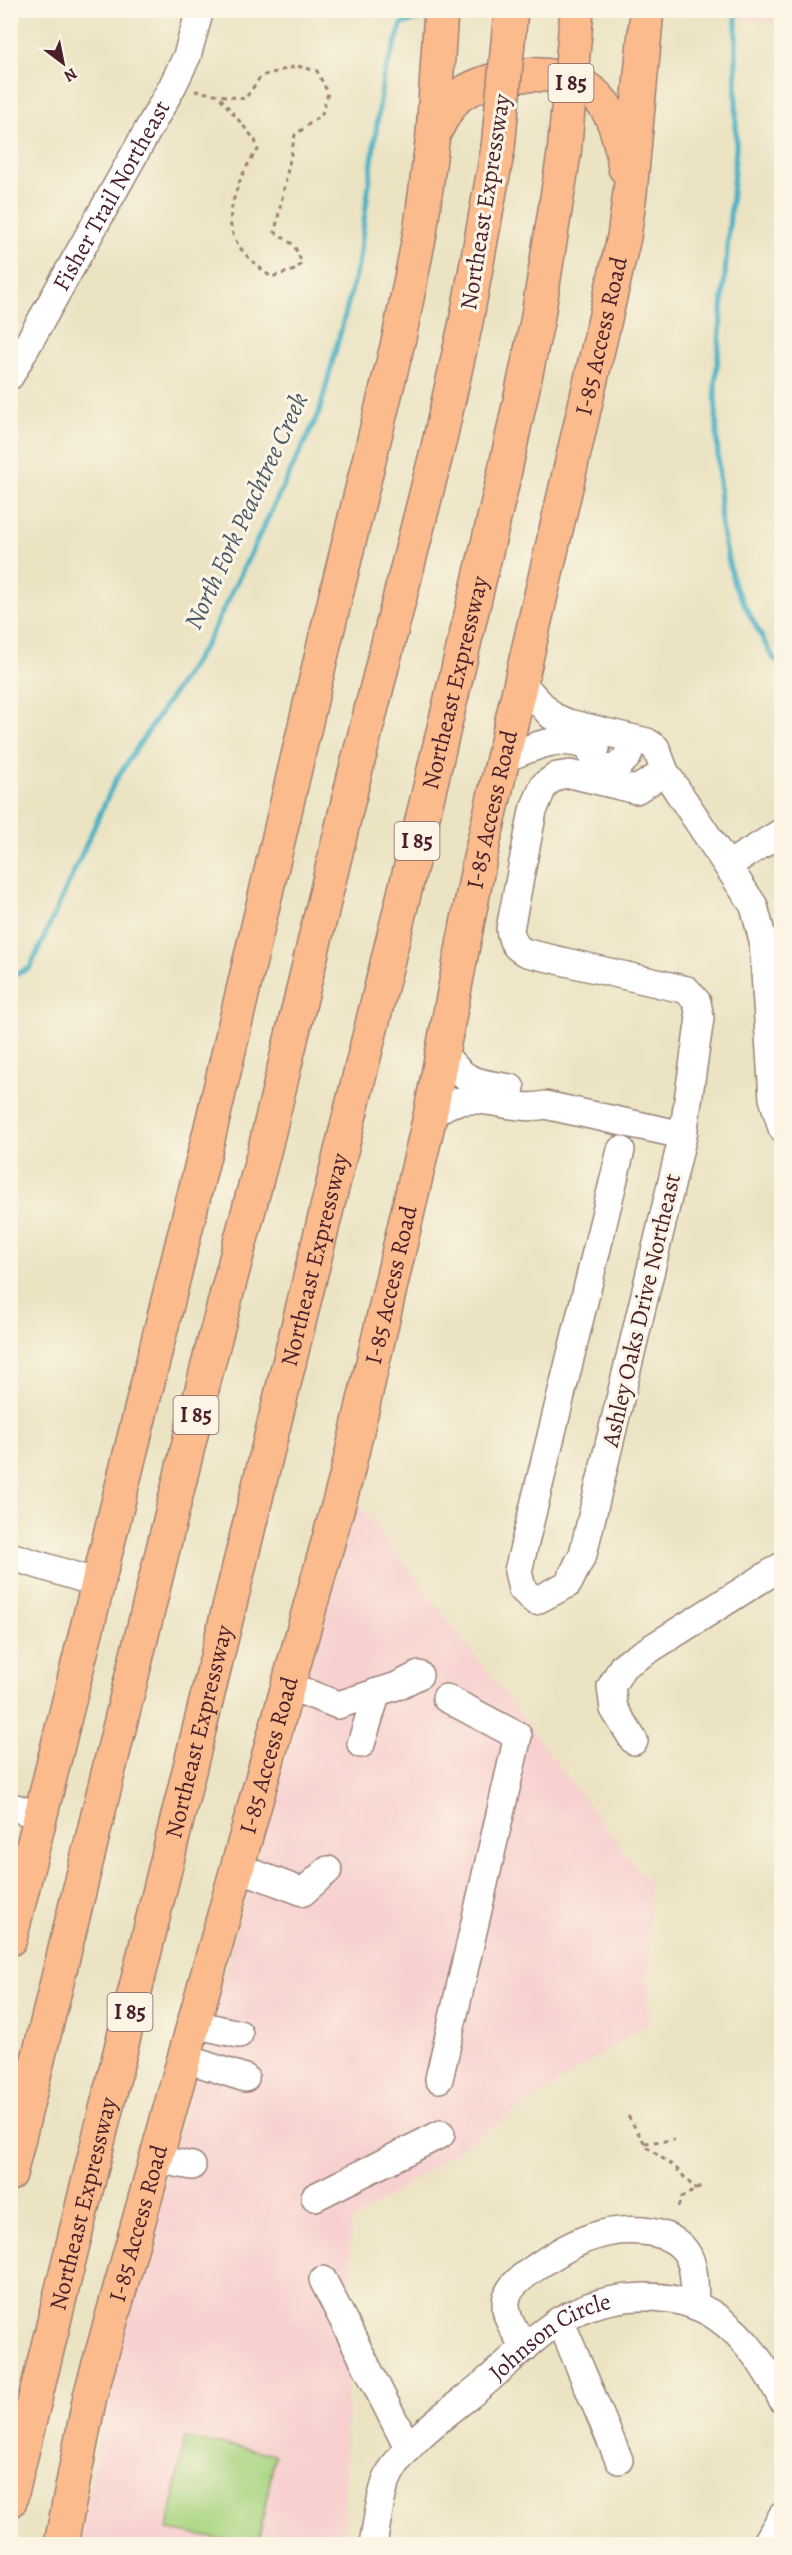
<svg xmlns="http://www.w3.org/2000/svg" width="792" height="2555" viewBox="0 0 792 2555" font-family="Alegreya,serif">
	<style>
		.built { fill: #f7d0cf }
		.green { fill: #a9d582; stroke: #7a7a56; stroke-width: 1.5 }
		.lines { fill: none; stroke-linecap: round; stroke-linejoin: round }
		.stream { stroke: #46b1c4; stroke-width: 5 }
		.minor-casing { stroke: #9a8176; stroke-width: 30 }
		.major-casing { stroke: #9a8176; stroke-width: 36 }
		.highway-casing { stroke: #9a8176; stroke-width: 36 }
		.path { stroke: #9a8176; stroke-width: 3; stroke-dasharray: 4.5 4.5; stroke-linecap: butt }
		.minor { stroke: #fff; stroke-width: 27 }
		.major { stroke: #fbbb8d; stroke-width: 33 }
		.highway { stroke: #fbbb8d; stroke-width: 33 }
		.highway-bridge-casing { stroke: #9a8176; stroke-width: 36; stroke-linecap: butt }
		.highway-bridge { stroke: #fbbb8d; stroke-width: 33 }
		.labels { text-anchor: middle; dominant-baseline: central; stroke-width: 6; stroke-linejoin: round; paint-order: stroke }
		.shield { fill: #fcf5e5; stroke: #7f5f63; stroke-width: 1.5 }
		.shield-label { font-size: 22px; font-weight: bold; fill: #4a1f2b }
		.street-label { font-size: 24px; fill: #4a1f2b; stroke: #fcf5e5 }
		.water-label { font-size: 26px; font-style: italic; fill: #485968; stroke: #fcf5e5 }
	</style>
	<rect width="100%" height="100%" fill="#fcf5e5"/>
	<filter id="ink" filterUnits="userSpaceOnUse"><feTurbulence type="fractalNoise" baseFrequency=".0167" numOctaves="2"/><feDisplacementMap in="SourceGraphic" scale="12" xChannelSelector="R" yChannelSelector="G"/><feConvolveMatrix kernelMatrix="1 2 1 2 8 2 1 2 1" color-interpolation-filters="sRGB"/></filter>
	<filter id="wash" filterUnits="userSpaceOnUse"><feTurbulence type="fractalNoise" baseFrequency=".008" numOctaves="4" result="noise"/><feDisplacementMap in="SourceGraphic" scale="24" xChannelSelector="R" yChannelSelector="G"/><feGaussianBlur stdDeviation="1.35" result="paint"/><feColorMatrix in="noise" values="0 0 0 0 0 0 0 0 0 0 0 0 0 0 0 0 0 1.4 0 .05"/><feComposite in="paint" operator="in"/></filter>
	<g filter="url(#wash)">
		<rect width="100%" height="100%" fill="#ebe3c2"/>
		<path class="built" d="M 690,11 L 781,11 L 781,24 L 726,16 Z
			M 357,1501 L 649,1884 L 648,2023 L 351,2222 L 344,2544 L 80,2544 L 104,2409 L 158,2207 Z"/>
		<path class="green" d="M 185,2438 L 275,2454 L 258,2544 L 246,2544 L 168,2530 Z"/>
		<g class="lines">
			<path class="stream" d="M 736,10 L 736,148 L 715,388 L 721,527 L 734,585 L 773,658 L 782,664
				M 10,977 L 30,968 L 115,781 L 208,641 L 319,413 L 358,266 L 383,79 L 402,24 L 429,16"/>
		</g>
	</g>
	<g filter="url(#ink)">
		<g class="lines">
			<defs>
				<g id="minor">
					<path id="s1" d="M 10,376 L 172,87 L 187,56 L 200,10"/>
					<path d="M 522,684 L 552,716 L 568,723 L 647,742 L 656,748 L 665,772 L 754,906 L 763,941 L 773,1098 L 782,1128"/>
					<path d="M 592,755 L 596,766 L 614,770 L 628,756 L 632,739"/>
					<path d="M 505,758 C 543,744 553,734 596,748"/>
					<path d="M 665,772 L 636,790 L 570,774 L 557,776 L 544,785 L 533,811 L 510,929 C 512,942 515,948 527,953 L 687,990 L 697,1002 L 700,1018 L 683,1135"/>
					<path d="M 728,865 L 782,832"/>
					<path d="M 442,1052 C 466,1083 473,1082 511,1088"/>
					<path d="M 430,1116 C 437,1111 446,1104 455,1102 C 485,1094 515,1112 545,1105 L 683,1135 L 583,1554 L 568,1584 L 535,1601 L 522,1589 L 518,1571 L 621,1150"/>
					<path d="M 10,1556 L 97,1583"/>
					<path d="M 289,1686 L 338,1705 L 397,1686 L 419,1675"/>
					<path d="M 634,1741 L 614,1709 L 611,1687 L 623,1666 L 782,1566"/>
					<path d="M 361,1744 L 377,1692"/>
					<path d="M 10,1806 L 40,1816"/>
					<path d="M 237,1867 L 303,1892 L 328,1870"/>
					<path d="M 194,2024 L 239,2034"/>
					<path d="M 184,2058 L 245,2078"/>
					<path d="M 439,2079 L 518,1736 L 446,1698"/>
					<path d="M 156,2159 L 192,2166"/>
					<path d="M 315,2197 L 441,2134"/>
					<path d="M 323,2280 L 408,2448"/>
					<path d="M 560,2320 L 619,2460"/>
					<path d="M 525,2348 C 516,2333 502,2315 507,2297 C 511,2283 528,2273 539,2265 C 556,2254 573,2243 592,2237 C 619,2227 668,2226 686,2252 C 696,2266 694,2290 695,2306"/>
					<path id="s2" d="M 373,2544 C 377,2524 379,2502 386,2482 C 402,2441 455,2409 488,2380 C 511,2360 536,2335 562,2319 C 606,2293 674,2287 718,2318 C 747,2338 766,2368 782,2399"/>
					<path d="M 766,2544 L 782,2516"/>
				</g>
				<g id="major">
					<path d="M 434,133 C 441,120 448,104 460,95 C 500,69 575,63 605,106 C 617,123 622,148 625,168"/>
					<path d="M 10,1939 L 211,1127 L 327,632 L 399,338 L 420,233 L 433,135 L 441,10"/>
					<path id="s3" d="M 61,2544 L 90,2396 L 347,1474 L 430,1116 L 480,858 L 624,237 L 630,193 L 647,10"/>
				</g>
				<g id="highway">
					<path d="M 10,2174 L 207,1369 L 265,1148 L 354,777 L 439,443 L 466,322 L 498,148"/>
					<path id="s4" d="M 10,2501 L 418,837 L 501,489 L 537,322 L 564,154"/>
				</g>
			</defs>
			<use href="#minor" class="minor-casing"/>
			<use href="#major" class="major-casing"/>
			<use href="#highway" class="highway-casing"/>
			<path class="path" d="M 195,91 L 245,99 L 261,76 L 297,66 L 317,71 L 328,93 L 322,114 L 295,135 L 275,232 L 294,245 L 302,263 L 295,270 L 271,277 C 255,264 235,249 231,227 C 227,207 244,165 258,150 L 255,140 L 218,95
				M 628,2116 L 647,2147 L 676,2168 L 696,2190
				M 645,2143 L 674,2140
				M 678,2207 L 682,2197 L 703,2186"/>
			<use href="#minor" class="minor"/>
			<use href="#major" class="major"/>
			<use href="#highway" class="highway"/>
			<defs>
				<path id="highway-bridge" d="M 498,148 L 511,10
					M 564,154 L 577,10"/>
			</defs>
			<use href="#highway-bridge" class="highway-bridge-casing"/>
			<use href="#highway-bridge" class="highway-bridge"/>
		</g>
	</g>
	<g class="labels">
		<g class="shield">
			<rect x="548.5" y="64" width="45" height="38" rx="4.5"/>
			<rect x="394.5" y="822" width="45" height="38" rx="4.5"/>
			<rect x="173.5" y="1396" width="45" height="38" rx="4.5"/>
			<rect x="107.5" y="1993" width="45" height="38" rx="4.5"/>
		</g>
		<g class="shield-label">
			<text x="571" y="83">I 85</text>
			<text x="417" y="841">I 85</text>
			<text x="196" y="1415">I 85</text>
			<text x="130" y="2012">I 85</text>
		</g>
		<g class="street-label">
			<text stroke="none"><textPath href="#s1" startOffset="207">Fisher Trail Northeast</textPath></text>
			<text transform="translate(485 202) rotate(-81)">Northeast Expressway</text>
			<text stroke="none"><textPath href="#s3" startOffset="2274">I-85 Access Road</textPath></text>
			<text stroke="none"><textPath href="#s4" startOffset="1872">Northeast Expressway</textPath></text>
			<text stroke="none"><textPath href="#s3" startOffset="1788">I-85 Access Road</textPath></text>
			<text stroke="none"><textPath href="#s4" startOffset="1278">Northeast Expressway</textPath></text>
			<text stroke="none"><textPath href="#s3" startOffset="1302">I-85 Access Road</textPath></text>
			<text transform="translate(641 1310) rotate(-77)">Ashley Oaks Drive Northeast</text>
			<text stroke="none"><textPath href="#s4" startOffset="792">Northeast Expressway</textPath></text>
			<text stroke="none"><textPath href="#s3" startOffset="816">I-85 Access Road</textPath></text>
			<text stroke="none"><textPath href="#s4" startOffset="306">Northeast Expressway</textPath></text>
			<text stroke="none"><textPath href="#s3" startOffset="330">I-85 Access Road</textPath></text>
			<text stroke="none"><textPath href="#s2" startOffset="286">Johnson Circle</textPath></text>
		</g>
		<g class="water-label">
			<text transform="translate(246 511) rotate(-65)">North Fork Peachtree Creek</text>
		</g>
	</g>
	<rect width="792" height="2555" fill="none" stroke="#fcf5e5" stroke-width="36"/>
	<g transform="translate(63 63) rotate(148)" stroke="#fcf5e5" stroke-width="4.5" paint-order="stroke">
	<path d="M0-4.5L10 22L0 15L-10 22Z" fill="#4a1f2b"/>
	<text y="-9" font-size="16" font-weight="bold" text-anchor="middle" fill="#4a1f2b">N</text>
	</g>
</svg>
